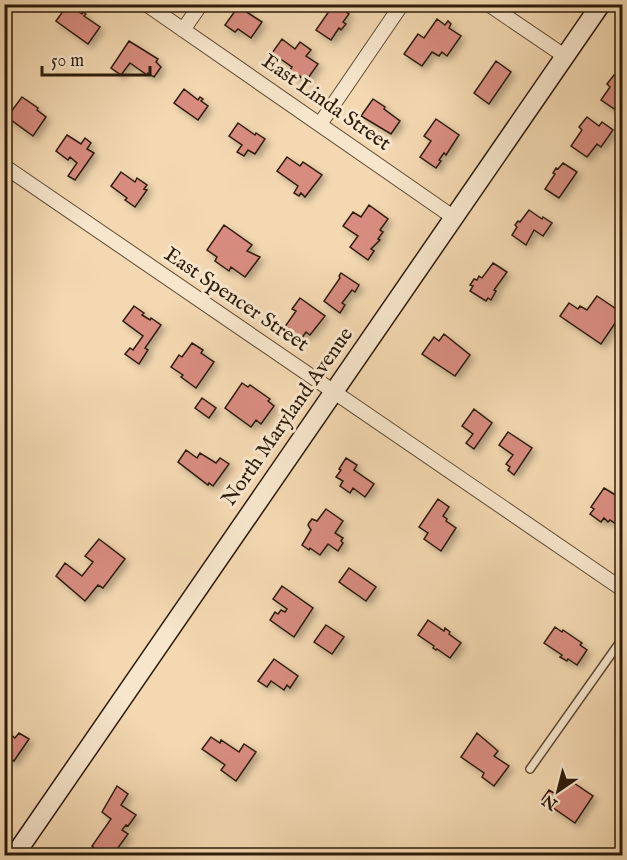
<svg xmlns="http://www.w3.org/2000/svg" width="627" height="860" viewBox="0 0 627 860" font-family="'IM FELL English',serif">
	<style>
		.building { fill: #d78c7f; stroke: #2d1c0b; stroke-width: 1.5; filter: url(#shadow) }
		.lines { fill: none; stroke-linecap: round; stroke-linejoin: round }
		.lane-casing { stroke: #5e4b34; stroke-width: 10 }
		.street-casing { stroke: #5e4b34; stroke-width: 16 }
		.secondary-casing { stroke: #2d1c0b; stroke-width: 21 }
		.lane { stroke: #f7e6cc; stroke-width: 7 }
		.street { stroke: #f7e6cc; stroke-width: 14 }
		.secondary { stroke: #f7e6cc; stroke-width: 18 }
		.labels { text-anchor: middle; dominant-baseline: central; stroke-width: 6; stroke-linejoin: round; paint-order: stroke }
		.street-label { font-size: 21px; fill: #2d1c0b; stroke: #f7e6cc }
	</style>
	<defs>
		<filter id="shadow"><feDropShadow dx="4" dy="4" stdDeviation="3" flood-color="#0004"/></filter>
	</defs>
	<rect width="100%" height="100%" fill="#f3d8b1"/>
	<filter id="stains"><feTurbulence type="fractalNoise" baseFrequency=".00333" numOctaves="4"/><feColorMatrix values="0 0 0 0 .2 0 0 0 0 .09 0 0 0 0 .02 0 0 0 .5 -.17"/></filter>
	<radialGradient id="worn" r=".72"><stop offset=".6" stop-color="#630" stop-opacity="0"/><stop offset="1" stop-color="#630" stop-opacity=".3"/></radialGradient>
	<path class="building" d="M 68,4 L 82,14 L 83,12 L 86,14 L 84,16 L 100,27 L 88,44 L 56,21 Z
		M 240,4 L 248,7 L 245,11 L 262,22 L 251,38 L 238,29 L 235,32 L 225,25 Z
		M 334,4 L 349,14 L 343,22 L 346,24 L 341,30 L 339,28 L 331,40 L 316,30 Z
		M 437,19 L 445,25 L 448,21 L 451,24 L 449,28 L 461,36 L 447,56 L 442,52 L 439,56 L 432,52 L 422,66 L 404,54 L 418,34 L 424,38 Z
		M 282,39 L 295,49 L 300,42 L 311,50 L 306,56 L 318,64 L 306,81 L 300,76 L 298,79 L 289,72 L 292,67 L 272,53 Z
		M 129,41 L 158,59 L 156,62 L 161,67 L 154,77 L 148,73 L 147,75 L 130,63 L 121,75 L 111,68 Z
		M 496,61 L 511,72 L 489,104 L 474,93 Z
		M 614,75 L 622,81 L 622,114 L 601,100 L 610,87 L 607,84 Z
		M 184,89 L 198,100 L 200,97 L 203,99 L 201,101 L 208,106 L 198,120 L 174,103 Z
		M 22,97 L 38,108 L 37,110 L 46,117 L 33,136 L 7,117 Z
		M 373,99 L 385,107 L 384,109 L 400,121 L 391,134 L 361,116 Z
		M 587,117 L 599,126 L 602,122 L 613,130 L 601,147 L 597,144 L 587,157 L 571,146 L 582,130 L 579,127 Z
		M 436,119 L 459,135 L 446,155 L 444,153 L 439,160 L 441,161 L 436,168 L 420,157 L 431,141 L 424,136 Z
		M 238,123 L 255,135 L 256,133 L 265,139 L 255,154 L 248,150 L 244,156 L 237,152 L 242,145 L 229,136 Z
		M 67,135 L 81,144 L 85,138 L 91,143 L 87,149 L 94,153 L 75,180 L 68,176 L 77,163 L 70,157 L 68,160 L 56,151 Z
		M 287,157 L 300,166 L 303,162 L 322,175 L 305,197 L 301,193 L 299,196 L 294,193 L 298,186 L 277,171 Z
		M 563,163 L 577,172 L 559,198 L 545,189 L 555,174 L 553,173 L 556,168 L 558,169 Z
		M 121,172 L 135,182 L 137,178 L 147,185 L 144,189 L 147,190 L 135,207 L 125,200 L 127,198 L 111,186 Z
		M 369,205 L 388,219 L 380,230 L 383,232 L 378,239 L 380,240 L 371,249 L 374,251 L 368,260 L 350,247 L 358,236 L 343,226 L 353,212 L 361,217 Z
		M 529,210 L 542,219 L 543,217 L 552,223 L 543,236 L 534,230 L 526,245 L 512,235 L 517,227 L 515,225 L 518,221 L 520,222 Z
		M 224,225 L 252,245 L 247,251 L 260,257 L 245,277 L 231,267 L 229,271 L 215,261 L 217,257 L 207,250 Z
		M 493,263 L 507,272 L 494,290 L 496,291 L 491,300 L 488,298 L 486,301 L 470,291 L 473,286 L 470,285 L 474,279 L 477,280 L 479,276 L 482,278 Z
		M 341,273 L 359,285 L 355,292 L 352,290 L 342,303 L 345,305 L 340,313 L 324,301 L 340,278 L 339,276 Z
		M 597,296 L 622,313 L 601,344 L 560,316 L 569,303 L 578,309 L 580,306 L 587,310 Z
		M 300,298 L 325,316 L 310,335 L 306,332 L 301,339 L 284,328 L 296,311 L 292,309 Z
		M 134,306 L 144,313 L 142,315 L 150,320 L 151,318 L 161,325 L 145,348 L 148,350 L 139,364 L 125,354 L 130,348 L 133,350 L 143,336 L 123,321 Z
		M 444,334 L 470,355 L 455,376 L 422,354 L 434,337 L 439,341 Z
		M 192,343 L 203,350 L 201,353 L 214,362 L 196,388 L 181,377 L 183,375 L 171,367 L 179,355 L 182,357 Z
		M 242,383 L 248,387 L 250,385 L 270,399 L 268,401 L 274,406 L 261,424 L 256,420 L 251,427 L 225,408 Z
		M 202,398 L 216,408 L 209,418 L 195,408 Z
		M 474,409 L 492,423 L 474,449 L 466,443 L 473,434 L 462,426 Z
		M 508,432 L 532,448 L 514,475 L 508,470 L 510,467 L 506,464 L 513,455 L 499,445 Z
		M 186,450 L 197,458 L 200,453 L 216,463 L 220,458 L 229,464 L 213,486 L 209,483 L 208,485 L 178,462 Z
		M 346,458 L 357,465 L 354,470 L 374,484 L 365,497 L 353,488 L 350,493 L 340,486 L 343,481 L 336,477 L 341,470 L 339,469 Z
		M 604,488 L 622,499 L 622,528 L 610,520 L 608,522 L 604,518 L 601,522 L 590,514 L 594,509 L 591,507 Z
		M 438,499 L 449,507 L 443,516 L 447,519 L 446,521 L 456,528 L 441,551 L 424,539 L 428,533 L 419,527 Z
		M 326,509 L 343,521 L 335,533 L 343,538 L 341,541 L 343,543 L 338,551 L 328,544 L 320,555 L 310,548 L 309,550 L 302,545 L 311,530 L 308,525 L 309,523 L 312,519 L 317,521 Z
		M 99,539 L 125,559 L 103,588 L 98,585 L 85,601 L 56,576 L 65,563 L 82,576 L 93,562 L 85,556 Z
		M 349,568 L 376,587 L 366,601 L 339,582 Z
		M 282,586 L 313,608 L 294,637 L 270,620 L 275,612 L 278,614 L 281,610 L 285,612 L 287,609 L 273,599 Z
		M 428,620 L 444,631 L 445,628 L 450,632 L 449,634 L 461,643 L 450,658 L 437,649 L 436,650 L 433,648 L 434,646 L 418,635 Z
		M 326,625 L 344,637 L 332,654 L 314,642 Z
		M 555,627 L 562,632 L 563,630 L 582,643 L 580,645 L 587,650 L 577,665 L 568,659 L 567,661 L 560,657 L 562,655 L 544,643 Z
		M 274,659 L 298,676 L 290,688 L 287,685 L 284,690 L 271,681 L 267,687 L 258,681 Z
		M 4,730 L 15,738 L 19,733 L 29,739 L 14,761 L 4,756 Z
		M 477,733 L 498,751 L 494,756 L 509,766 L 494,786 L 482,777 L 484,773 L 461,757 Z
		M 211,737 L 220,743 L 221,740 L 239,752 L 244,744 L 256,752 L 236,781 L 221,770 L 225,765 L 202,749 Z
		M 568,779 L 593,796 L 575,823 L 542,800 L 549,790 L 557,795 Z
		M 117,786 L 128,794 L 121,805 L 136,815 L 128,826 L 126,825 L 122,830 L 128,834 L 112,856 L 104,856 L 92,846 L 111,819 L 102,812 Z"/>
	<g class="lines">
		<defs>
			<path id="lane" d="M 530,769 L 622,639"/>
			<path id="street" d="M 146,4 L 453,217
				M 488,4 L 566,57
				M 183,30 L 201,4
				M 320,124 L 402,4
				M 4,166 L 622,589"/>
			<path id="secondary" d="M 14,856 L 601,4"/>
		</defs>
		<use href="#lane" class="lane-casing"/>
		<use href="#street" class="street-casing"/>
		<use href="#secondary" class="secondary-casing"/>
		<use href="#lane" class="lane"/>
		<use href="#street" class="street"/>
		<use href="#secondary" class="secondary"/>
	</g>
	<g class="labels">
		<g class="street-label">
			<text transform="translate(326 103) rotate(35)">East Linda Street</text>
			<text transform="translate(236 300) rotate(34)">East Spencer Street</text>
			<text transform="translate(288 417) rotate(-55)">North Maryland Avenue</text>
		</g>
	</g>
	<rect width="627" height="860" fill="none" stroke="#f3d8b1" stroke-width="24"/>
	<rect x="6" y="6" width="615" height="848" fill="none" stroke="#2d1c0b" stroke-width="3"/>
	<rect x="12" y="12" width="603" height="836" fill="none" stroke="#2d1c0b" stroke-width="1.5"/>
	<g transform="translate(558 791) rotate(215)" stroke="#f7e6cc" stroke-width="4.5" paint-order="stroke">
	<path d="M0-4.5L10 22L0 15L-10 22Z" fill="#2d1c0b"/>
	<text y="-9" font-size="16" font-weight="bold" text-anchor="middle" fill="#2d1c0b">N</text>
	</g>
	<path d="M42 66v9h108v-9" fill="none" stroke="#2d1c0b" stroke-width="3"/>
	<text x="51" y="66" font-size="18" fill="#2d1c0b" stroke="#f7e6cc" stroke-width="4.5" paint-order="stroke">50 m</text>
	<rect width="100%" height="100%" filter="url(#stains)"/>
	<rect width="100%" height="100%" fill="url(#worn)"/>
</svg>
